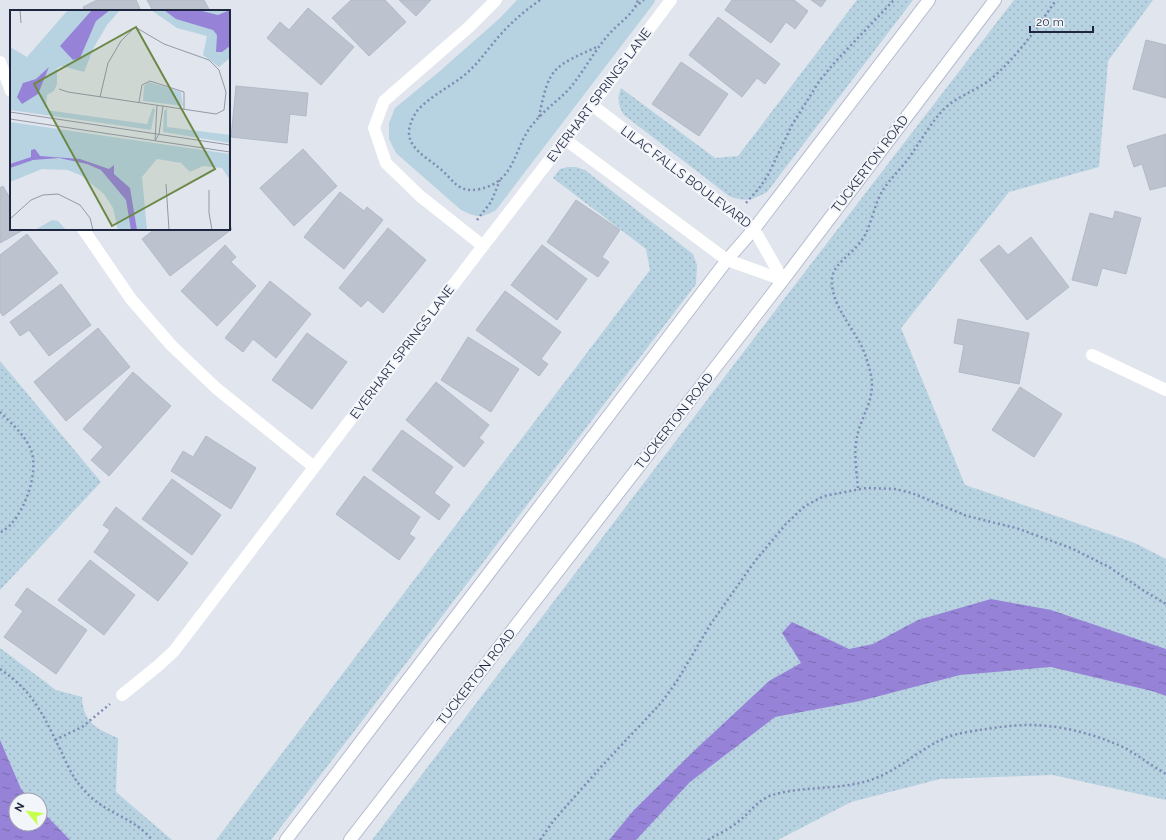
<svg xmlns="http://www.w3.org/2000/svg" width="1166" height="840" viewBox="0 0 1166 840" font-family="Raleway,sans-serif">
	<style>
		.grass { fill: url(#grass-dots); fill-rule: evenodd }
		.green { fill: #b7d2e0 }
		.water { fill: url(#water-ripples) }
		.building { fill: #bcc2ce; stroke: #b2bac7 }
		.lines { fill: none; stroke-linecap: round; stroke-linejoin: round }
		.secondary-casing { stroke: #b3bbce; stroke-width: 14 }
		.path { stroke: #7e8bb4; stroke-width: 2.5; stroke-dasharray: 2 3; stroke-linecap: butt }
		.street { stroke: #fff; stroke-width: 12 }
		.secondary { stroke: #fff; stroke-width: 12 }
		.labels { text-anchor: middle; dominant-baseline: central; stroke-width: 4; stroke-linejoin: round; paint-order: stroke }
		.street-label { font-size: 13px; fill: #1f263f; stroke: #f2f5f9 }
		.inset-road { fill: none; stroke: #9399a7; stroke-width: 1 }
		.view { fill: #6b8845; fill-opacity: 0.15; stroke: #6b8845; stroke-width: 2 }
		.inset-edge { fill: none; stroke: #1f263f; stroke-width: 2 }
	</style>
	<defs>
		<pattern id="grass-dots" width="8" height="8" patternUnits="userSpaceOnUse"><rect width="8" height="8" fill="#b7d2e0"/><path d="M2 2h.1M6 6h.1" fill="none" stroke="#9db4c1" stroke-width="1.8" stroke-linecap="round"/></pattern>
		<pattern id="water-ripples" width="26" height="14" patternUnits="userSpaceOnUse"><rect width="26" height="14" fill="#9683d8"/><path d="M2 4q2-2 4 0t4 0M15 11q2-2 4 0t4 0" fill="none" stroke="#7a6bb1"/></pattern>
	</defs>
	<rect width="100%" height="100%" fill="#e1e5ed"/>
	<path class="grass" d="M 857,0 L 913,0 L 767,192 C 750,201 747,202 729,196 L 624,115 C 618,106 617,98 621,88 L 715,158 L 738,156 Z
		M 1014,0 L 1153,0 L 1108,61 L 1099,167 L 1009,192 L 901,328 L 965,485 L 1135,543 L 1166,559 L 1166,800 L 1053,775 L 940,779 L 851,802 L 778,840 L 372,840 L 781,303 Z
		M 568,167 L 576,167 L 585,170 L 693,254 L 697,265 L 696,284 L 271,840 L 216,840 L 650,270 L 646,249 L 553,178 L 560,169 Z
		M 0,361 L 101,482 L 0,590 Z
		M 0,648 L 56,690 L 82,697 C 83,723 97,729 118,738 L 116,792 L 172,840 L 0,840 ZM 16,800 L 40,800 L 40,824 L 16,824 Z"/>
	<path class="green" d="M 517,0 L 655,0 L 654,3 L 496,210 C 481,219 476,217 461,210 L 396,153 L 389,139 L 389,123 L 395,108 L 440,71 L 500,18 Z"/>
	<path class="water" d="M 991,599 L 1051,610 L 1166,649 L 1166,696 L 1152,691 L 1051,667 L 960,675 L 860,701 L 775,717 L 690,782 L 636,840 L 609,840 L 634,810 L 695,750 L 769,681 L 801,663 L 782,633 L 792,622 L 849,649 L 873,644 L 918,620 Z
		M 0,740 L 21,789 L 31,800 L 16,800 L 16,824 L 40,824 L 40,809 L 70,840 L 0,840 Z"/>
	<path class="building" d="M 97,0 L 136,0 L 141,11 L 85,11 L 83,7 Z
		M 147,0 L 204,0 L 210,11 L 153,11 Z
		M 351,0 L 385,0 L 406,22 L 369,56 L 332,18 Z
		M 399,0 L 431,0 L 416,16 Z
		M 732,0 L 794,0 L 808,11 L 795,29 L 786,22 L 771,43 L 725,10 Z
		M 811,0 L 826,0 L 821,7 Z
		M 308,8 L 354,47 L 321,85 L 267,38 L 280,22 L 289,30 Z
		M 718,17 L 780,64 L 765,84 L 757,78 L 742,97 L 689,55 Z
		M 1146,40 L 1166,45 L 1166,98 L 1133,89 Z
		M 681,62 L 728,94 L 699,136 L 652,104 Z
		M 236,86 L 308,93 L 306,116 L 290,114 L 287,143 L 231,137 Z
		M 1166,134 L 1166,186 L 1150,190 L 1142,164 L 1134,167 L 1127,146 Z
		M 303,149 L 337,186 L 294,226 L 260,188 Z
		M 3,186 L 11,200 L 11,229 L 25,229 L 0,243 L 0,188 Z
		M 340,192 L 364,211 L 367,207 L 383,220 L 344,269 L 304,237 Z
		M 576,200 L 620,230 L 602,257 L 609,262 L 598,277 L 547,242 Z
		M 1115,211 L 1141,218 L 1126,274 L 1102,268 L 1097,286 L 1072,280 L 1090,213 L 1113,219 Z
		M 229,224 L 232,229 L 170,276 L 142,239 L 155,229 L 229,229 Z
		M 388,228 L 426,260 L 383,313 L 368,300 L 361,307 L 339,288 Z
		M 27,234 L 58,273 L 3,316 L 0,312 L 0,255 Z
		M 1031,237 L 1069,287 L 1027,320 L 980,260 L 999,245 L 1008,255 Z
		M 225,245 L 236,257 L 231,262 L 256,286 L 217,326 L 181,291 Z
		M 542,245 L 587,279 L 557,320 L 511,285 Z
		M 270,281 L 311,314 L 276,358 L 253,339 L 243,352 L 225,338 Z
		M 61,284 L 91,325 L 49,356 L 29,330 L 20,336 L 10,322 Z
		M 505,291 L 561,332 L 541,359 L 548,364 L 539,376 L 476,330 Z
		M 958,319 L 1029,333 L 1019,384 L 959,372 L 964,345 L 954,343 Z
		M 98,328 L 130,367 L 66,421 L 34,382 Z
		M 307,333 L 347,362 L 312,409 L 272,380 Z
		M 468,337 L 519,369 L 491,412 L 441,380 Z
		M 133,372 L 171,406 L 109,476 L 91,460 L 103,447 L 83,429 Z
		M 436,382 L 489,425 L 479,438 L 484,442 L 464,467 L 406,420 Z
		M 1020,387 L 1062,414 L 1034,457 L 992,430 Z
		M 402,430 L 453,467 L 434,493 L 450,505 L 439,520 L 372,470 Z
		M 206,436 L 256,468 L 231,509 L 171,471 L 183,451 L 193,457 Z
		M 364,476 L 420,517 L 409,534 L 415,538 L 399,560 L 336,514 Z
		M 172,479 L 221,515 L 192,555 L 142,519 Z
		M 116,507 L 188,563 L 158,601 L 94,552 L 110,530 L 103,525 Z
		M 90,560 L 135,595 L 104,635 L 58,600 Z
		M 27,588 L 87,630 L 56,674 L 4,637 L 23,611 L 15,605 Z"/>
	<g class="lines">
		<defs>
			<path id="secondary" d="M 286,840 L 727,260 L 754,229 L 929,0
				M 350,840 L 783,280 L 995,0"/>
		</defs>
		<use href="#secondary" class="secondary-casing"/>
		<path class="path" d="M 540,0 C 523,12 508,25 495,41 C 486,52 478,63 467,73 C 452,86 431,95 417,111 C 413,117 410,123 409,131 C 408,148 426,157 438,167 C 453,178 456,194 480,189 C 517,181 513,147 533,124 C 544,110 558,101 570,88 C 585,70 595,49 611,32 C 620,22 634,14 638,0
			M 635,7 L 644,0
			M 539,117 C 549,66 553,67 599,46
			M 746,203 L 760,187 L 768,175 L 792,125 L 820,80 L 835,62 L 894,0
			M 477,220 L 491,202 L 500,180
			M 0,412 C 11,423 26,436 31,450 C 39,471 26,507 12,523 C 9,527 4,530 0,533
			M 858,488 C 857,474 854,458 856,443 C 859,416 878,400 870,371 C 867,360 864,349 858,340 C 848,321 827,297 833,274 C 836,263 855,251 862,240 C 872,225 874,204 883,190 C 890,179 900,170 908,159 C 920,143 929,125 943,110 C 957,96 976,91 991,79 C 1017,57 1037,28 1056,0
			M 0,669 C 34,692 43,715 61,751 C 67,764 73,779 84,790 C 101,810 122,814 141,829 C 145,832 149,836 152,840
			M 55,740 L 82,727 L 110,704
			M 540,840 L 554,820 L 600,768 L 661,703 L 677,681 L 710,625 L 755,561 L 786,524 L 805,506 L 824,496 L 866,488 L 895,489 L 912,493 L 967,516 L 1016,528 L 1071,548 L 1109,567 L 1141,589 L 1166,604
			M 708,840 C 718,834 730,829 739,821 C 750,812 758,800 772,795 C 806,785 843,791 876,778 C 901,768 920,749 945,738 C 957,733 973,731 986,729 C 1000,727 1014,725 1028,725 C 1061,725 1095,734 1125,748 C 1139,756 1152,766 1166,774"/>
		<path class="street" d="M 0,62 L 11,91
			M 592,105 L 754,229 L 783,280
			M 566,140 L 727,260 L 783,280
			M 83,229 L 131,299 L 171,345 L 216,388 L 314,467
			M 483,246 L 420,196 L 386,163 L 374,128 L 384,101 L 469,27 L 496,0
			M 1092,355 L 1166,390
			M 122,695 L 159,665 L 174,651 L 483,246 L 592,105 L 671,0"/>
		<use href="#secondary" class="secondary"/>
	</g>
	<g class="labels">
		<g class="street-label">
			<text transform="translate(599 95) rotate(-53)">EVERHART SPRINGS LANE</text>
			<text transform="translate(870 164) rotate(-53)">TUCKERTON ROAD</text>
			<text transform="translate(686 177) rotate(37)">LILAC FALLS BOULEVARD</text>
			<text transform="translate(402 352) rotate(-53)">EVERHART SPRINGS LANE</text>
			<text transform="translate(674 421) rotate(-52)">TUCKERTON ROAD</text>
			<text transform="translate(476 677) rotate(-52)">TUCKERTON ROAD</text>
		</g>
	</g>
	<g transform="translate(10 10)">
		<rect width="220" height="220" fill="#e1e5ed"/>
		<path d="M 58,0 L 110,0 L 97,15 L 84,37 L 74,62 L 52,56 L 47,58 L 47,74 L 44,81 L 37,85 L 36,100 L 137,114 L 143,97 L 145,100 L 141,120 L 0,100 L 0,37 L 17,47 ZM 141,0 L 220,0 L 220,48 L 209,57 L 193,45 L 197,26 L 167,18 ZM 157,98 L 157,117 L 220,125 L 220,133 L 153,122 L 154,101 ZM 0,112 L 220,144 L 220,170 L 212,158 L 193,156 L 180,162 L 171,153 L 147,149 L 132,167 L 137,220 L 108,220 L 103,198 L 94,184 L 72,166 L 58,160 L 32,159 L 0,172 ZM 42,210 L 48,211 L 56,220 L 25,220 Z" fill="#b7d2e0"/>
		<path d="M 139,72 L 171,82 L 173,96 L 133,91 L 134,76 Z" fill="#b7d2e0"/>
		<path d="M 82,0 L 100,0 L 86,11 L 70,48 L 63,50 L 50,36 ZM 154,0 L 188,0 L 208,5 L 220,0 L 220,36 L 212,42 L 206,42 L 207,25 L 203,20 L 166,9 ZM 39,57 L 28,84 L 12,94 L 7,87 L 13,73 L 26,69 ZM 25,139 L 30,146 L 70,149 L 99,159 L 104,155 L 104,164 L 120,178 L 127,220 L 121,220 L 116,190 L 91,160 L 77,154 L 49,148 L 23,150 L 0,158 L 0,154 L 21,147 L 21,140 Z" fill="#9683d8"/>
		<path class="inset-road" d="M 10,0 L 11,13M 49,79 L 58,82 L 206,104 L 214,100 L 216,82 L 209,60 L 199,50 L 154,34 L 125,17 L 111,31 L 98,53 L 90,87M 129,92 L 132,75 L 140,71 L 174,82 L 174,99M 0,102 L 220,135M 0,109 L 220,142M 145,131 L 149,124 L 153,96M 145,131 L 147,95M 156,174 L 159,220M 199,180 L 199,203 L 202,220M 0,209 L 21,190 L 33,185 L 48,184 L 70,195 L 80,208 L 83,220"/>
		<path class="view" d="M 126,17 L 205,159 L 102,216 L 24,74 Z"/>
		<rect width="220" height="220" class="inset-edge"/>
	</g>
	<g transform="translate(28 812) rotate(299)"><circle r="19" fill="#f2f5f9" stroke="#9ea2af"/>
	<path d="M0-3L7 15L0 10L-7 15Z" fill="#c7ff4d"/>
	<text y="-6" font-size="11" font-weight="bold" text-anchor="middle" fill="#1f263f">N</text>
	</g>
	<path d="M1030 26v6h63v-6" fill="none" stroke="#1f263f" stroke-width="2"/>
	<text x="1036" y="26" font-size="12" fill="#1f263f" stroke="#f2f5f9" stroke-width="3" paint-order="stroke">20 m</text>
</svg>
